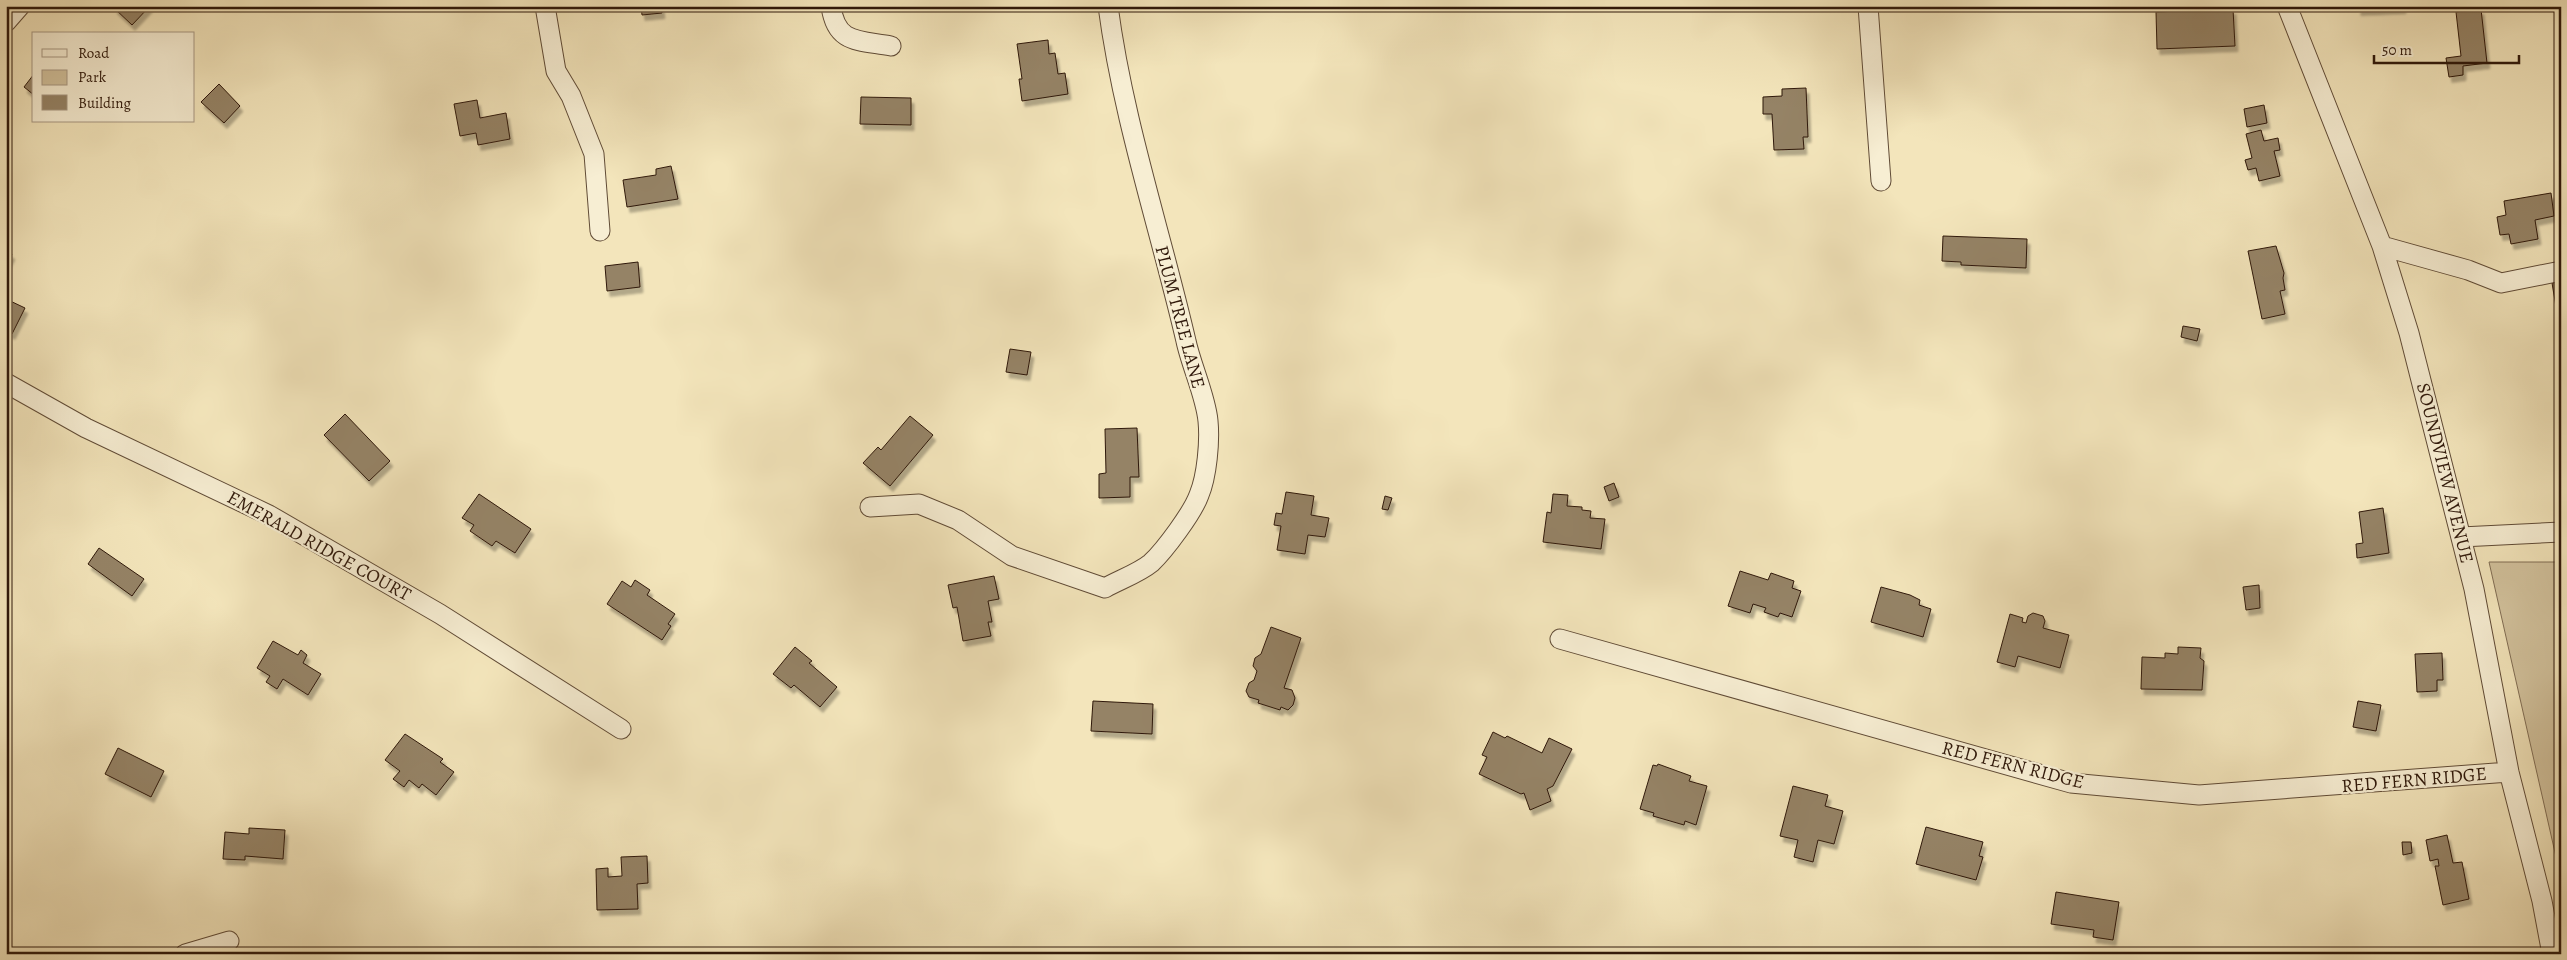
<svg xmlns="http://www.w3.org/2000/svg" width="2567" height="960" viewBox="0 0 2567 960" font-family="Alegreya,serif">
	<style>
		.green { fill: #d2c29d; stroke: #806d54 }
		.building { fill: #958366; stroke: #2f180a; filter: url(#shadow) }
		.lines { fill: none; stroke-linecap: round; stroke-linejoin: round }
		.minor-casing { stroke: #604b36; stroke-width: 21 }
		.minor { stroke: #f7eed3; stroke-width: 19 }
		.labels { text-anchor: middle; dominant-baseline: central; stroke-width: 4.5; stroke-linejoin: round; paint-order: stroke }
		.street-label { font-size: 19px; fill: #2f180a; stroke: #f7eed3 }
	</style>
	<defs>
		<filter id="shadow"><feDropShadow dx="3" dy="5.5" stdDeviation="1" flood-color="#0004"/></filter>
	</defs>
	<rect width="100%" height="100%" fill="#f3e5bb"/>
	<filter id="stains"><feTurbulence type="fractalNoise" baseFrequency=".004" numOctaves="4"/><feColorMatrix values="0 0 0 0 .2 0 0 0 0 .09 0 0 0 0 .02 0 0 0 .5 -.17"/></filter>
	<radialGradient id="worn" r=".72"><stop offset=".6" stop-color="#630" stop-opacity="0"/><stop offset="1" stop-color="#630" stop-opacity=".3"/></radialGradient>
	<path class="green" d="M 2489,562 L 2561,562 L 2561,879 Z"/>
	<path class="building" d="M 116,6 L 150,6 L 132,25 L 114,8 Z
		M 641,6 L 661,6 L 662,13 L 642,15 Z
		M 2358,6 L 2403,6 L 2403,8 L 2358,10 Z
		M 2233,9 L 2235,46 L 2157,49 L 2156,12 Z
		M 2481,9 L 2487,63 L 2463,66 L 2463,75 L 2449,77 L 2446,58 L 2461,56 L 2456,12 Z
		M 1048,40 L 1049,54 L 1055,53 L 1058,74 L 1065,73 L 1068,94 L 1022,101 L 1019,79 L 1022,79 L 1017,44 Z
		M 34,74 L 34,95 L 24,87 Z
		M 219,84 L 240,106 L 224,123 L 201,102 Z
		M 1806,88 L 1808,137 L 1803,137 L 1804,149 L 1774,150 L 1772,114 L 1763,114 L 1763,97 L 1782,96 L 1782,89 Z
		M 861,97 L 911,98 L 911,125 L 860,124 Z
		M 477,100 L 480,118 L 506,113 L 510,139 L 478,145 L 476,133 L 460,136 L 454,104 Z
		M 2264,105 L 2267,123 L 2247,127 L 2244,109 Z
		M 2261,130 L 2264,141 L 2278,138 L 2280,150 L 2274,151 L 2280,176 L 2259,181 L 2256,168 L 2248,170 L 2245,160 L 2252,158 L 2246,134 Z
		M 671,166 L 678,199 L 627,207 L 623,180 L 656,175 L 656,169 Z
		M 2551,193 L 2554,216 L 2535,220 L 2538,239 L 2511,244 L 2509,234 L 2500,235 L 2497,217 L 2506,215 L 2504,201 Z
		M 1943,236 L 2027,239 L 2026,268 L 1961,265 L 1961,262 L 1942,261 Z
		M 2276,246 L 2284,273 L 2283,278 L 2285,290 L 2280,291 L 2285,314 L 2262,319 L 2248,251 Z
		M 6,251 L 12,254 L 6,266 Z
		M 638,262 L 640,287 L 607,291 L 605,266 Z
		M 2561,281 L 2561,319 L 2559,307 L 2556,307 L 2552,283 Z
		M 6,299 L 25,308 L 12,334 L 6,331 Z
		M 2183,326 L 2200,329 L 2197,341 L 2181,337 Z
		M 1010,349 L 1031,352 L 1027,375 L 1006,372 Z
		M 345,414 L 390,461 L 369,481 L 324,435 Z
		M 910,416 L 933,435 L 890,486 L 863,463 L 878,447 L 881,450 Z
		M 1137,428 L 1139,477 L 1130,477 L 1130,497 L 1099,498 L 1099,474 L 1106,473 L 1105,429 Z
		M 1614,483 L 1619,497 L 1609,501 L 1604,487 Z
		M 1286,492 L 1314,496 L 1311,515 L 1329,518 L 1325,537 L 1308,535 L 1305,554 L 1277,550 L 1281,526 L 1274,525 L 1276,513 L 1282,514 Z
		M 479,494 L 531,529 L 515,553 L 496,541 L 492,546 L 470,531 L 474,525 L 462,518 Z
		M 1553,494 L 1568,495 L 1567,506 L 1582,507 L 1582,510 L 1591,511 L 1590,518 L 1605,519 L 1601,549 L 1543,542 L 1547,512 L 1551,513 Z
		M 1385,496 L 1392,498 L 1388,510 L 1382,509 Z
		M 2383,508 L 2389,553 L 2357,558 L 2356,544 L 2363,543 L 2359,512 Z
		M 99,548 L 144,579 L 132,596 L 88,564 Z
		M 1740,571 L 1768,580 L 1771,573 L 1794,581 L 1792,588 L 1801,591 L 1792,617 L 1780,613 L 1778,617 L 1764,612 L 1766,608 L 1753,604 L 1750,613 L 1728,606 Z
		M 994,576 L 999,599 L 988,601 L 992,622 L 988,622 L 991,636 L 963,641 L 957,607 L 953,608 L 948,585 Z
		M 635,580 L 650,590 L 647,595 L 675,614 L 668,624 L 671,626 L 662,640 L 607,604 L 622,581 L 631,587 Z
		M 2259,585 L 2260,608 L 2246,610 L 2243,587 Z
		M 1881,587 L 1910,595 L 1920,600 L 1919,605 L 1931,609 L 1923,637 L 1871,622 Z
		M 2033,613 L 2043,616 L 2045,621 L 2043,628 L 2069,635 L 2060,668 L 2018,656 L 2015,667 L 1997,662 L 2010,614 L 2023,618 L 2022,622 L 2026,623 L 2028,616 Z
		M 1271,627 L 1301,638 L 1284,688 L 1292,690 L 1295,698 L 1293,705 L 1288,710 L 1281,707 L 1280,710 L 1258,703 L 1259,700 L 1249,697 L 1246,691 L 1249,683 L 1254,680 L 1257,671 L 1253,666 L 1255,658 L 1261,654 Z
		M 273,641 L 298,655 L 301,650 L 307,655 L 303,663 L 321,674 L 308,695 L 283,679 L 277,689 L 266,682 L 270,676 L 257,668 Z
		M 795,647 L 812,661 L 809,663 L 837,687 L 820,707 L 794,685 L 791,688 L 773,674 Z
		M 2178,647 L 2201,648 L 2200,658 L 2204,661 L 2202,690 L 2141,689 L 2142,657 L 2165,658 L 2165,653 L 2178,654 Z
		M 2442,653 L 2443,680 L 2437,680 L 2437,691 L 2417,692 L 2415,654 Z
		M 1093,701 L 1153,704 L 1152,734 L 1091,731 Z
		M 2358,701 L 2381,705 L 2376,731 L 2353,727 Z
		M 1493,732 L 1505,738 L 1507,736 L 1542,753 L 1549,738 L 1572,749 L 1553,786 L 1547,789 L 1551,801 L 1530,810 L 1524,793 L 1521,794 L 1479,774 L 1487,757 L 1482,755 Z
		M 405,734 L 443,759 L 440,762 L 454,772 L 436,795 L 422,784 L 419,788 L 409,780 L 404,787 L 393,779 L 400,771 L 385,760 Z
		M 118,748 L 164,771 L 151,797 L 105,774 Z
		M 1658,764 L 1691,776 L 1689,781 L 1707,786 L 1696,825 L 1685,821 L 1684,825 L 1653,816 L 1654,813 L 1640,809 L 1653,765 L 1657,766 Z
		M 1793,786 L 1828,795 L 1825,806 L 1843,811 L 1834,844 L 1818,840 L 1813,862 L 1794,857 L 1798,840 L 1780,836 Z
		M 1926,827 L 1983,842 L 1979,856 L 1983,857 L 1976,880 L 1916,864 Z
		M 249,828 L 285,830 L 283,859 L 245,856 L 245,860 L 223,859 L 225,832 L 249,834 Z
		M 2447,835 L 2453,863 L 2462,862 L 2469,899 L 2443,905 L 2435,866 L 2439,866 L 2438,859 L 2430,861 L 2426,840 Z
		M 2402,842 L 2411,842 L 2412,853 L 2403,855 Z
		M 647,856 L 648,883 L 637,884 L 638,909 L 597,910 L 596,869 L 608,868 L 608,877 L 622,876 L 621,857 Z
		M 2056,892 L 2119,902 L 2113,940 L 2093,937 L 2094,930 L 2051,924 Z
		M 2484,950 L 2484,954 L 2455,954 L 2455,951 Z"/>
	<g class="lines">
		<defs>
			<path id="minor" d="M 545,6 L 556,71 L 571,96 L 594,154 L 600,231
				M 831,6 C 836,44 858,40 891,46
				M 1868,6 L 1881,181
				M 2287,6 L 2382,246 L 2409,333 L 2474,589 L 2509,772 L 2542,901 L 2552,954
				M 6,22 L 20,6
				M 2382,246 L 2468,270 L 2501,283 L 2561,271
				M 6,383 L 86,428 L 269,515 L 440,614 L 621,729
				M 870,507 L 919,504 L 958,520 L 1012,556 L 1105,588 C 1119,580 1139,573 1151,563 C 1165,550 1193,512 1199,495 C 1207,476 1210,441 1208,421 C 1206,397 1191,365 1186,341 C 1160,229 1123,120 1108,6
				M 2461,537 L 2561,532
				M 1560,639 L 2071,783 L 2199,795 L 2509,772
				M 185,954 L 229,941"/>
		</defs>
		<use href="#minor" class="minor-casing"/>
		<use href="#minor" class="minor"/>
	</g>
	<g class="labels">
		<g class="street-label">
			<text transform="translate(1180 317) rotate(75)">PLUM TREE LANE</text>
			<text transform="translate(2445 473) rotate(76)">SOUNDVIEW AVENUE</text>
			<text transform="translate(319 546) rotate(29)">EMERALD RIDGE COURT</text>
			<text transform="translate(2013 765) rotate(14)">RED FERN RIDGE</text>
			<text transform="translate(2414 780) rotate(-5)">RED FERN RIDGE</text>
		</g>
	</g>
	<rect width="2567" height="960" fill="none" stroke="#f3e5bb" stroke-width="25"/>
	<rect x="8" y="8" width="2552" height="945" fill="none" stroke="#2f180a" stroke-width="2.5"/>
	<rect x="12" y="12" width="2542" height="935" fill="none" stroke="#2f180a"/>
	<rect x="32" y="32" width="162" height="90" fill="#f7eed3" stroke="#a79883"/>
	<rect x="42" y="49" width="25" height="8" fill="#f7eed3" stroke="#a79883"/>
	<text x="78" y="58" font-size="15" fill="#2f180a">Road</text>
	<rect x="42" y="70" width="25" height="15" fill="#d2c29d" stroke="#a79883"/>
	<text x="78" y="82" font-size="15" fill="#2f180a">Park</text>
	<rect x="42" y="95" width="25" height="15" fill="#958366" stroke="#a79883"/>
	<text x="78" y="108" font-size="15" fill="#2f180a">Building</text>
	<path d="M2374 55v8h145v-8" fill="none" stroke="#2f180a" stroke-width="2.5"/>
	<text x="2382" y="55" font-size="15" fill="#2f180a" stroke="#f7eed3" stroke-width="4" paint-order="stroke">50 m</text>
	<rect width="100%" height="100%" filter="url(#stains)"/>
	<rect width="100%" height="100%" fill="url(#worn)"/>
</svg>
